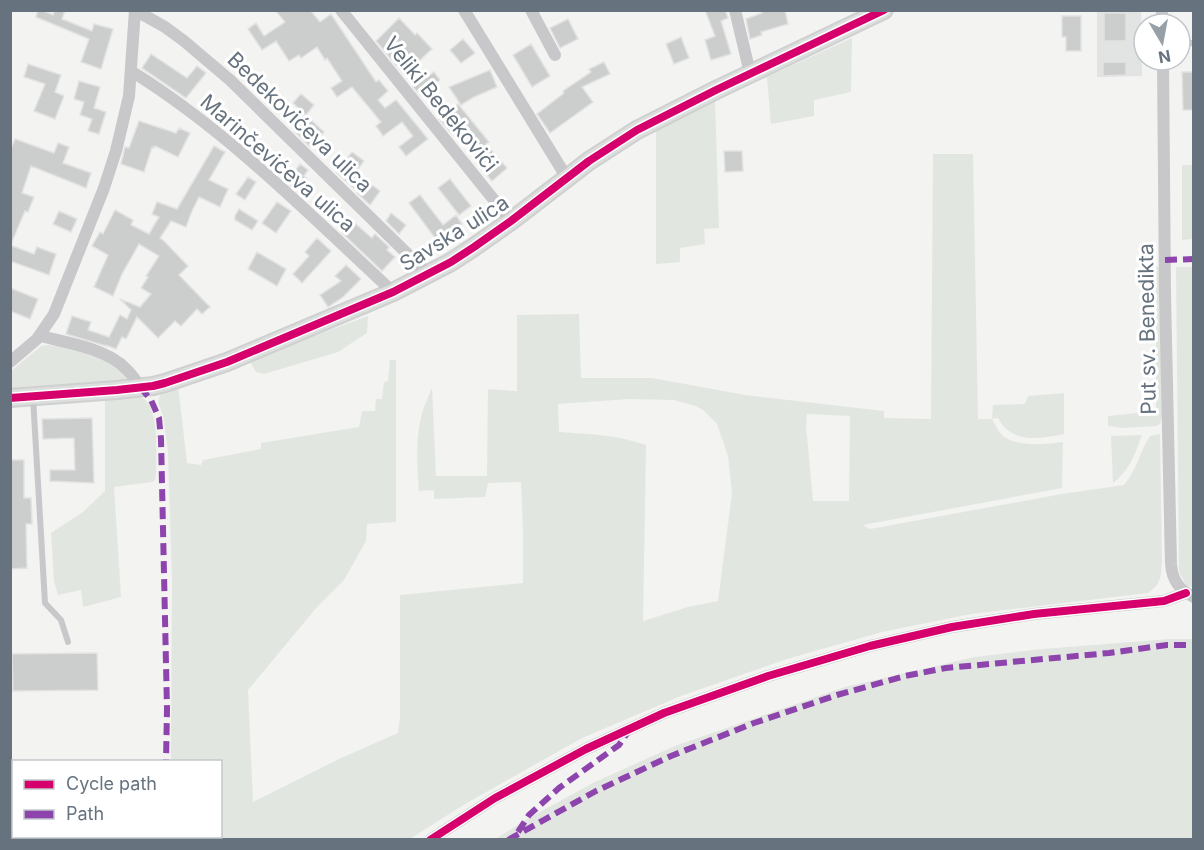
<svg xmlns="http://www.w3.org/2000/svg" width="1204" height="850" viewBox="0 0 1204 850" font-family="Inter,sans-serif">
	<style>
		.built { fill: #e2e3e3 }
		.green { fill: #e2e6e0; fill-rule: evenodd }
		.building { fill: #cccdcd; stroke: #e2e2e2; stroke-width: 1.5 }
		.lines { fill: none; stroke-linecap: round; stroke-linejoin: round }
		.secondary-casing { stroke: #cfd0d0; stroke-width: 20 }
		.lane { stroke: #c8c8ca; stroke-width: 6 }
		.street { stroke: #c8c8ca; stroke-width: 12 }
		.secondary { stroke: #dddede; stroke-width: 16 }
		.quiet { stroke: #8e44ad; stroke-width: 6; stroke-dasharray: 12 6; stroke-linecap: butt }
		.cycleway-casing { stroke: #fff; stroke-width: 11 }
		.cycleway { stroke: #d6006c; stroke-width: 8 }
		.labels { text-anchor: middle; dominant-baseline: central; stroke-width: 6; stroke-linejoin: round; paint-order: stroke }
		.street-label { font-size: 21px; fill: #66737f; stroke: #fff }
	</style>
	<rect width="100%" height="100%" fill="#f3f3f2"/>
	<path class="built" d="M 1097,11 L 1141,11 L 1142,76 L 1097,77 Z"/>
	<path class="green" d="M 852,38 L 851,92 L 814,100 L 814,116 L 771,124 L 767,77 Z
		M 715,101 L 719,228 L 704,229 L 705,244 L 680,248 L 680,262 L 656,264 L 656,130 Z
		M 933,154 L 973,154 L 978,419 L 992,419 L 993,405 L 1025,404 L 1028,396 L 1064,393 L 1064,434 C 1039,439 1012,444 998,418 L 992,419 C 996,426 999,434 1006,438 C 1021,447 1046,444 1063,442 L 1062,488 L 863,525 L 870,529 L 1062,494 L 1124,485 C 1138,468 1139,453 1150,436 L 1160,434 L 1162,560 C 1161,576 1162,583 1148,593 L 971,614 L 882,632 L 787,659 L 681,696 L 582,738 L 465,804 L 410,839 L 174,839 L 174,837 L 220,836 L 220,762 L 171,761 L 172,581 L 168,452 L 163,415 L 158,403 L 161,390 L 178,385 L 187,463 L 201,465 L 203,460 L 261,449 L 261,443 L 359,427 L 362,411 L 375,411 L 376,399 L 382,399 L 384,382 L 388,381 L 390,360 L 396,360 L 396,522 L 367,524 L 366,541 L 344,580 L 317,607 L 248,690 L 253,802 L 341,758 L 398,733 L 400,717 L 400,595 L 523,583 L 523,531 L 521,482 L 488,483 L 485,497 L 434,499 L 434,490 L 419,491 C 417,464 415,436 423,410 C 425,403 429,396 432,388 L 436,476 L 487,476 L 488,389 L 517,391 L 517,315 L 579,314 L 581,378 L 652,378 L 745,395 L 884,411 L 884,418 L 931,419 ZM 629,399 L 674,400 L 696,406 L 703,410 L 717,424 L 728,456 L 732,493 L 718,601 L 688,607 L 643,621 L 646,445 C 618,435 588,434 559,432 L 558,404 ZM 807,414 L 850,416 L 849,501 L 813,501 L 806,426 Z
		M 1182,165 L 1193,165 L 1193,239 L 1182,240 Z
		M 1156,267 L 1159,267 L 1162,417 L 1160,424 L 1157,426 L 1124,428 L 1108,426 L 1108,416 L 1156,411 Z
		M 1176,267 L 1193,267 L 1193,588 L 1186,585 L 1179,572 Z
		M 368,316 L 367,333 L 338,352 L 264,374 L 256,372 L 249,360 Z
		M 56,343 L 109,361 L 127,377 L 125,381 L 24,391 L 23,388 L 11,389 L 11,371 L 41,346 L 47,345 L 55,346 Z
		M 130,395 C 135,396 140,396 144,399 C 160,412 156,455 156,474 L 155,480 L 152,482 L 114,487 L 121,597 L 83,607 L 81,590 L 58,595 L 54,582 L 51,533 L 83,512 L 105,491 L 105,399 Z
		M 1142,435 C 1135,454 1130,470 1113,483 L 1111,436 Z
		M 1170,639 L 1193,639 L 1193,839 L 496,839 L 525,820 L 595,782 L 675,746 L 845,687 L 975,657 L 1042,649 Z"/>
	<path class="building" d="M 38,10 L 42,10 L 53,15 L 55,10 L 65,10 L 62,19 L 92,31 L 94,24 L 113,29 L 101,69 L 81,62 L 89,39 L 36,17 Z
		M 275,10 L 310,10 L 320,22 L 331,14 L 376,82 L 379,80 L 388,91 L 378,100 L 385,108 L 396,100 L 428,139 L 406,156 L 399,147 L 413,136 L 402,122 L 383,136 L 376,126 L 381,122 L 352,87 L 337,97 L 331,88 L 342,81 L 327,58 L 325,60 L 317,47 L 301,58 L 299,55 L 289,61 L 276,41 L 262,50 L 248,29 L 256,23 L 264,36 L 285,22 Z
		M 705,10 L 725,10 L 728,18 L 721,21 L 731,54 L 711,60 L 705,40 L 715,36 Z
		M 761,10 L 785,10 L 788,24 L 761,32 L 762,35 L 750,39 L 746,19 L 762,13 Z
		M 1104,13 L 1126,13 L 1126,41 L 1104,41 Z
		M 1062,16 L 1081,16 L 1081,51 L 1066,51 L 1066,37 L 1062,37 Z
		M 399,18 L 415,35 L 417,33 L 432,49 L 404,75 L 376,41 Z
		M 568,19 L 578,39 L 560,48 L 550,28 Z
		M 681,37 L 689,58 L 674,64 L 666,44 Z
		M 463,39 L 475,53 L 461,63 L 450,50 Z
		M 531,44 L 550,76 L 532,87 L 513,55 Z
		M 151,54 L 187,78 L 197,66 L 206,73 L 186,98 L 142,68 Z
		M 604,62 L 610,74 L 582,87 L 593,102 L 550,133 L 537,114 L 564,93 L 563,91 L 591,72 L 589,69 Z
		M 1103,62 L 1126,62 L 1126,75 L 1103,76 Z
		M 28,64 L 61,75 L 55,92 L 64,96 L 55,119 L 34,111 L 45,84 L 24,77 Z
		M 490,70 L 497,87 L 474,97 L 461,105 L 449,87 Z
		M 434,72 L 440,80 L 421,96 L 413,87 Z
		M 1182,72 L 1194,72 L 1194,110 L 1183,110 Z
		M 79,81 L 100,87 L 94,108 L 106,112 L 99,134 L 88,131 L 92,119 L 80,115 L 84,102 L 74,99 Z
		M 301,94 L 314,105 L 306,115 L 293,103 Z
		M 458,104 L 489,142 L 486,144 L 507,168 L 492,181 L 477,164 L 485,157 L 459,126 L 451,133 L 439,119 Z
		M 308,117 L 324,132 L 310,147 L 294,131 Z
		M 139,121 L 176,133 L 179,128 L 190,133 L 178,157 L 155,146 L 154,148 L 152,147 L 144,172 L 121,164 L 125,147 L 129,148 Z
		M 15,139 L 54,153 L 58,143 L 69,147 L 63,163 L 91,173 L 86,188 L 31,166 L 22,193 L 34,197 L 28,212 L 25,211 L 11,244 L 10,151 Z
		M 253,139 L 268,150 L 261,159 L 247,147 Z
		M 214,146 L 225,152 L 209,180 L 228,189 L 220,207 L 199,197 L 192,211 L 186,227 L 171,221 L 160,238 L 164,241 L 188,266 L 179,275 L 210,307 L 202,314 L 197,309 L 181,326 L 175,321 L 158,338 L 137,317 L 126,339 L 122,337 L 116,349 L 106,345 L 106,346 L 66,334 L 72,316 L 91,322 L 88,330 L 109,337 L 120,315 L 127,319 L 131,310 L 120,299 L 140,307 L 151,294 L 141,288 L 148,277 L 146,276 L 159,256 L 139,244 L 122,274 L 113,296 L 94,287 L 108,255 L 92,246 L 100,232 L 103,234 L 115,210 L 133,220 L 131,225 L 149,234 L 159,217 L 152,214 L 157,202 L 177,209 Z
		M 724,151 L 742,151 L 743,171 L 725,172 Z
		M 352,152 L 364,161 L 355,173 L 380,191 L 370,205 L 357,193 L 358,192 L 336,172 Z
		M 300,164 L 308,170 L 304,176 L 308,180 L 300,190 L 296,187 L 294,189 L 287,182 Z
		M 248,177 L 256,182 L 245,200 L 236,194 Z
		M 450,179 L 471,206 L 459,215 L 438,188 Z
		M 420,195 L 443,225 L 456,215 L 462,224 L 438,242 L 409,203 Z
		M 277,202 L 291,211 L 276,233 L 262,223 Z
		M 239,209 L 258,221 L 252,230 L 235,220 L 235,216 Z
		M 59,211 L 77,219 L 71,232 L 53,224 Z
		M 391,213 L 406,225 L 399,234 L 386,221 Z
		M 351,220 L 372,238 L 375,234 L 389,247 L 387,250 L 395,257 L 382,271 L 341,232 Z
		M 317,238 L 331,251 L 302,283 L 293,274 L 309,256 L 305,252 Z
		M 10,245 L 34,254 L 37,247 L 56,254 L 49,275 L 10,261 Z
		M 257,252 L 286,269 L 277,286 L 248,269 Z
		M 346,265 L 361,279 L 343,297 L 328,307 L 320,295 L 341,281 L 335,276 Z
		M 10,288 L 38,299 L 30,319 L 10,311 Z
		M 92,418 L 94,483 L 50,481 L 50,470 L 75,470 L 74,438 L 43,439 L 42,419 Z
		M 10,460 L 24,460 L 24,498 L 31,498 L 32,524 L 26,524 L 27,568 L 10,569 Z
		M 97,653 L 98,690 L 13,691 L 12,654 Z"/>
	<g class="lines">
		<defs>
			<path id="secondary" d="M 10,398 L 117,390 L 153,386 L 165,383 L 227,362 L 393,292 L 451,262 L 474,247 L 511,221 L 589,161 L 637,130 L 716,90 L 884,10"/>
		</defs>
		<use href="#secondary" class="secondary-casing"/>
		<path class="lane" d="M 1180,43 L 1194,43
			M 33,397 L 45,603 L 61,620 L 68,642"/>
		<path class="street" d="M 341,10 L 511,221
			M 464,10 L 567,178
			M 531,10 L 555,55
			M 735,10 L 750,73
			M 1162,10 L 1162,24
			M 135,11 L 149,18 L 165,27 L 184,41 L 230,80 L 428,274
			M 1163,60 L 1165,294 L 1171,564 C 1172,580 1179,590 1194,597
			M 131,71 C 228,131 310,215 393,292
			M 40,336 C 65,342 108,349 126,369 C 132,374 136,381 140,387
			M 10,362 L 37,339 L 54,314 L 104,188 L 116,151 L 129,96 L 135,10
			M 430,840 L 495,798 L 586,749 L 664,713 L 768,676 L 870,646 L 952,627 L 1034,614 L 1164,601 L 1186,593"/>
		<use href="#secondary" class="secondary"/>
		<path class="quiet" d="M 1165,260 L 1194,259
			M 140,387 L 151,400 L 159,418 L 161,439 L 167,709 L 166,762
			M 518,832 L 529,815 L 559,788 L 619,745 L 628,732
			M 167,836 L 167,840
			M 508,840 L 596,791 L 671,756 L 754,723 L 837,695 L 905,676 L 946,668 L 1109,653 L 1167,645 L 1194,645"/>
		<defs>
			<path id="cycleway" d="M 10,398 L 117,390 L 153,386 L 165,383 L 227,362 L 393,292 L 451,262 L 474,247 L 511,221 L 589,161 L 637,130 L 716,90 L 884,10
				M 430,840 L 495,798 L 586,749 L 664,713 L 768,676 L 870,646 L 952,627 L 1034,614 L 1164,601 L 1186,593"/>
		</defs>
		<use href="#cycleway" class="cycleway-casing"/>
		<use href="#cycleway" class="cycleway"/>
	</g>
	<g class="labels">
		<g class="street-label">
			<text transform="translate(441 104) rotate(51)">Veliki Bedekovići</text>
			<text transform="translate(300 122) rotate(44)">Bedekovićeva ulica</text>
			<text transform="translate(278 163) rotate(41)">Marinčevićeva ulica</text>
			<text transform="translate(454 233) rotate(-32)">Savska ulica</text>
			<text transform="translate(1147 329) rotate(-91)">Put sv. Benedikta</text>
		</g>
	</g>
	<rect width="1204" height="850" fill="none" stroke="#66737f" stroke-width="24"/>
	<rect x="12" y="760" width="210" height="78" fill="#ffffff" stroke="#c2c7cc" stroke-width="1.5"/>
	<rect x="24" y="780" width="30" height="9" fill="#d6006c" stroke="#c2c7cc" stroke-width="1.5"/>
	<text x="66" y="790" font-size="18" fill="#66737f">Cycle path</text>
	<rect x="24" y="810" width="30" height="9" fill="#8e44ad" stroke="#c2c7cc" stroke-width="1.5"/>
	<text x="66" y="820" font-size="18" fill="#66737f">Path</text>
	<g transform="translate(1162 42) rotate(170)"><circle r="28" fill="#ffffff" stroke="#c2c7cc" stroke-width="1.5"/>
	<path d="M0-4.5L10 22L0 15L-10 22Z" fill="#97a0a7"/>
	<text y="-9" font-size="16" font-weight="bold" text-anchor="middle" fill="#66737f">N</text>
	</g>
</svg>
